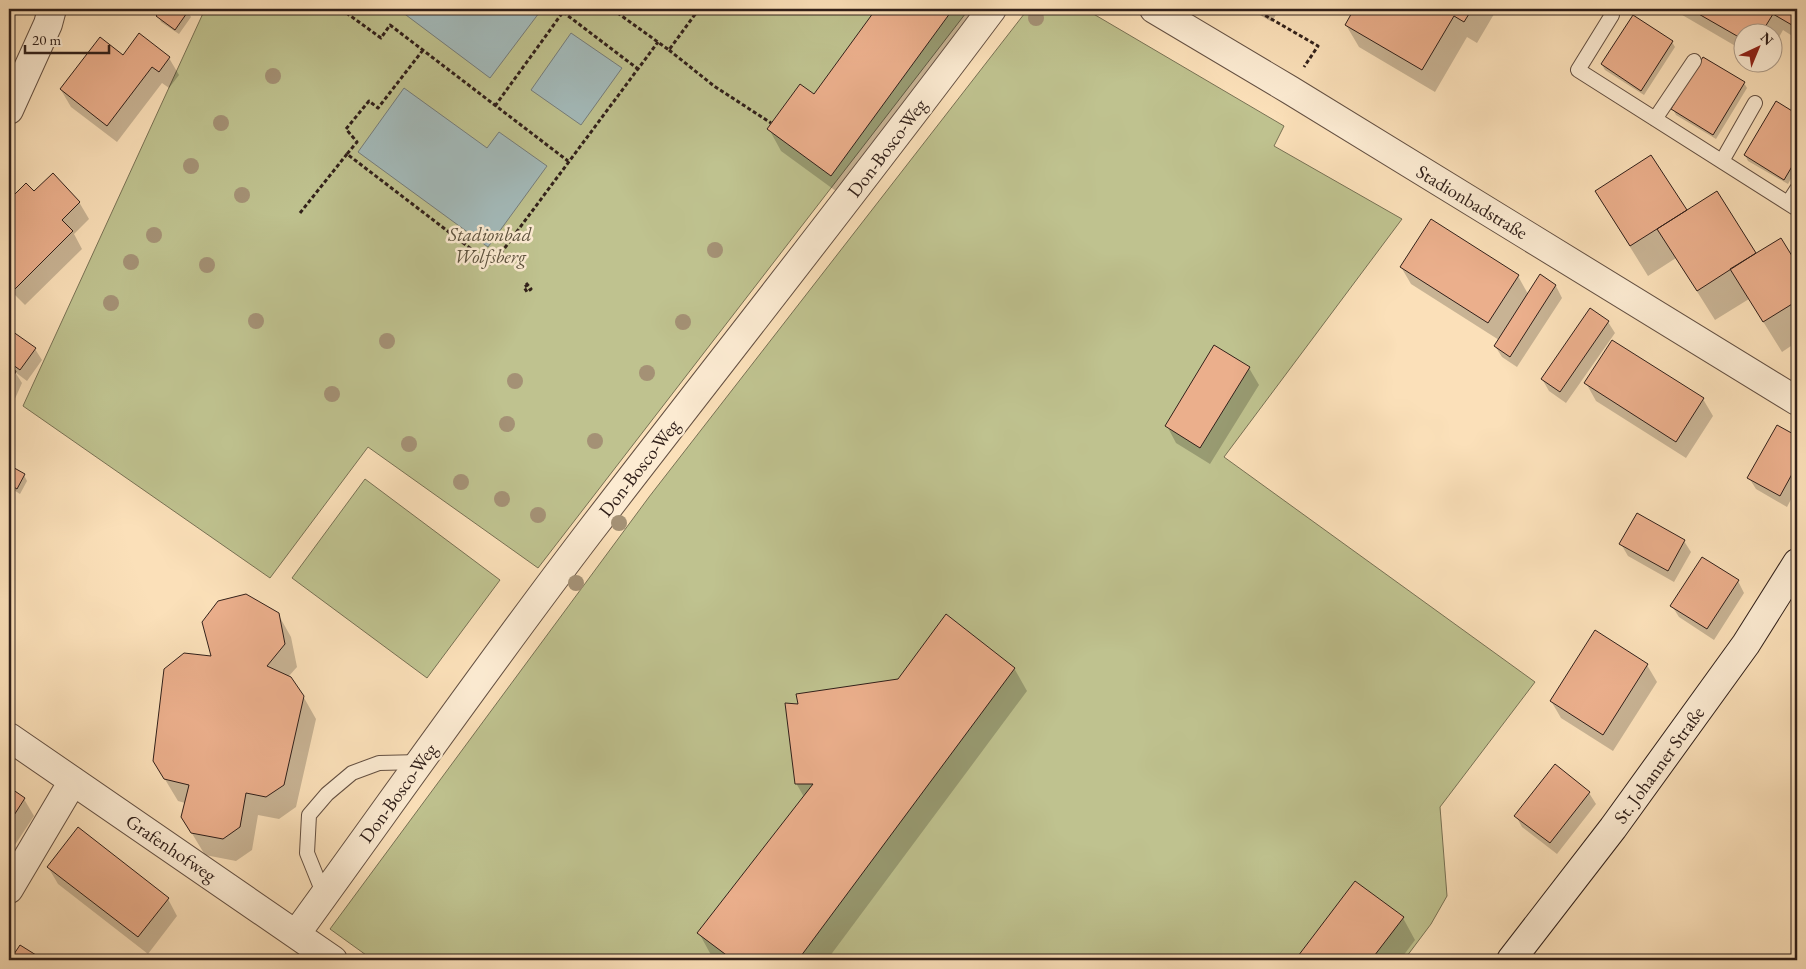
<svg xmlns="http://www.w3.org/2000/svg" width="1806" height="969" viewBox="0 0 1806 969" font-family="'EB Garamond',serif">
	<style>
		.green { fill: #bfc28f; stroke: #787154 }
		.water { fill: #a3baba; stroke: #757c7a }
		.shadow { fill: #0003 }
		.building { fill: #ebaf8c; stroke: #31201a }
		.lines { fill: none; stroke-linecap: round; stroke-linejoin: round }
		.lane-casing { stroke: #645042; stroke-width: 16 }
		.street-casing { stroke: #645042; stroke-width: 30 }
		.secondary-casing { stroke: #31201a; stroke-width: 30 }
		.path { stroke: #31201a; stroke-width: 3; stroke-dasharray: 4 2.5; stroke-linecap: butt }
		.lane { stroke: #fcebd2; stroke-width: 14 }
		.street { stroke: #fcebd2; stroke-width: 28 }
		.secondary { stroke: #fcebd2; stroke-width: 28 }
		.tree { fill: #a49175 }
		.labels { text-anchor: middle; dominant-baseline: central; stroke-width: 5; stroke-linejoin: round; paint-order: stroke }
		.street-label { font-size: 19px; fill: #31201a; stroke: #fcebd2 }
		.park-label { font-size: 19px; font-style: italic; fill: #5c513d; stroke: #fcebd2 }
	</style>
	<rect width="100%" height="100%" fill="#fbe0b9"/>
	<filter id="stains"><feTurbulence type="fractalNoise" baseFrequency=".004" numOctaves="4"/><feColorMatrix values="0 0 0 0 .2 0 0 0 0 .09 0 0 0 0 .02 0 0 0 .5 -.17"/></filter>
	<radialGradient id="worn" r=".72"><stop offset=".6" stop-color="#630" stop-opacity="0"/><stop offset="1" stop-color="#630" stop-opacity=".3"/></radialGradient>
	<path class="green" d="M 205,9 L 969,9 L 538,568 L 368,447 L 270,578 L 23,406 Z
		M 1028,9 L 1085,9 L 1284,126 L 1274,146 L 1402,219 L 1224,457 L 1535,682 L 1440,807 L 1447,896 L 1431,924 L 1404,960 L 373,960 L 330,929 L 649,497 Z
		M 365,479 L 500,580 L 427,678 L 292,578 Z"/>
	<path class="water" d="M 398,9 L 542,9 L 490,78 Z
		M 571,33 L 622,68 L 581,125 L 531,90 Z
		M 404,88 L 487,148 L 499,132 L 547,166 L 488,247 L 358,152 Z"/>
	<path class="shadow" d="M 9,9 L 16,9 L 9,19 Z
		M 163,9 L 185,9 L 188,11 L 191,17 L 179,34 L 161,22 L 158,16 Z
		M 878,9 L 982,9 L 844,197 L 781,151 L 769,129 L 815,95 Z
		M 1249,9 L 1279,9 L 1272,22 Z
		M 1356,9 L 1497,9 L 1477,43 L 1467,37 L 1435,92 L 1359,47 L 1346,25 Z
		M 1672,9 L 1797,9 L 1797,39 L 1783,30 L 1774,46 L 1774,32 L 1744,32 L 1744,51 Z
		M 140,35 L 169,58 L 179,75 L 169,88 L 162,83 L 117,142 L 71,107 L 61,90 L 123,56 Z
		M 1672,42 L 1675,47 L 1644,95 L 1605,70 L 1602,65 Z
		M 1744,83 L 1747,88 L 1716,139 L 1676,115 L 1673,109 Z
		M 1776,103 L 1797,115 L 1797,168 L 1788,184 L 1748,161 L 1745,155 Z
		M 1651,157 L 1686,212 L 1717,193 L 1756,255 L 1780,239 L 1797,266 L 1797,342 L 1782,352 L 1749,299 L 1715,320 L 1676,258 L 1648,276 L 1596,192 Z
		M 26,185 L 34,193 L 79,202 L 89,219 L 74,234 L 82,249 L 25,305 L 9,289 L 9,202 Z
		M 1401,267 L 1518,276 L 1528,294 L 1540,276 L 1556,286 L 1562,298 L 1517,367 L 1502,357 L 1495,346 L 1499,340 L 1411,284 Z
		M 1608,322 L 1615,333 L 1566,403 L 1549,391 L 1542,379 Z
		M 9,330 L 35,349 L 42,360 L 27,381 L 15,372 L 22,383 L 9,412 Z
		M 1249,368 L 1259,385 L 1210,464 L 1176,443 L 1167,426 Z
		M 1586,383 L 1703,399 L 1713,416 L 1686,458 L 1596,401 Z
		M 1777,427 L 1797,438 L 1797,488 L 1787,507 L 1756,489 L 1749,478 Z
		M 9,467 L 24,475 L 27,481 L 20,494 L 9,487 Z
		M 1684,541 L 1691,552 L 1674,582 L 1628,556 L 1621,544 Z
		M 1738,581 L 1744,593 L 1714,640 L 1679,617 L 1672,606 Z
		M 278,614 L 291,637 L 297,667 L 288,677 L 303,696 L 316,719 L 296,807 L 279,819 L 258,815 L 252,850 L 236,861 L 205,855 L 182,817 L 185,803 L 178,801 L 154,761 L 213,658 Z
		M 1647,665 L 1657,682 L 1613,751 L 1561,718 L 1551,701 Z
		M 1014,668 L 1027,691 L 827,960 L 718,960 L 711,955 L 699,933 L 804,797 L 796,783 L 799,705 Z
		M 9,789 L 24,799 L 34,816 L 9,854 Z
		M 1589,793 L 1596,804 L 1557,854 L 1522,827 L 1516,816 Z
		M 48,867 L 168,899 L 177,916 L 148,954 L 58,884 Z
		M 1355,883 L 1403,918 L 1415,940 L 1400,960 L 1297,960 Z
		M 221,956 L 228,960 L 218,960 Z"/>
	<path class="building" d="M 162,9 L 187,9 L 189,10 L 175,30 L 156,16 Z
		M 876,9 L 953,9 L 831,176 L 767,129 L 800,84 L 814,94 Z
		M 1354,9 L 1472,9 L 1464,22 L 1454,16 L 1422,70 L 1345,25 Z
		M 1690,9 L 1797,9 L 1797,28 L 1773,14 L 1762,32 L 1744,32 L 1744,40 Z
		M 1633,15 L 1673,41 L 1641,91 L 1601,64 Z
		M 139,33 L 170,57 L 159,72 L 152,67 L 107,126 L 60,89 L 100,37 L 123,55 Z
		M 1703,57 L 1745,82 L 1713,135 L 1671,109 Z
		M 1776,101 L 1797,114 L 1797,158 L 1784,180 L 1744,155 Z
		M 1651,155 L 1687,210 L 1630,246 L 1595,191 Z
		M 53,173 L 80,202 L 62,220 L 73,231 L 15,289 L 9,283 L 9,200 L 26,183 L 34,191 Z
		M 1717,191 L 1756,253 L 1697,291 L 1657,229 Z
		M 1431,219 L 1519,275 L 1488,323 L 1400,267 Z
		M 1781,238 L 1797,264 L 1797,301 L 1763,322 L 1730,269 Z
		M 1540,274 L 1556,285 L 1510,357 L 1494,346 Z
		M 1590,308 L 1609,321 L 1560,392 L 1541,379 Z
		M 9,329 L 36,348 L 20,370 L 9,362 Z
		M 1612,340 L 1704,398 L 1676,442 L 1584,383 Z
		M 1214,345 L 1250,367 L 1200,448 L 1165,426 Z
		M 9,368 L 16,371 L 9,387 Z
		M 1777,425 L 1797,436 L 1797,465 L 1780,496 L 1747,478 Z
		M 9,465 L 25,474 L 17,489 L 9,484 Z
		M 1637,513 L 1685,540 L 1668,571 L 1619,544 Z
		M 1702,557 L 1739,580 L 1707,629 L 1670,606 Z
		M 246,594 L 279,613 L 285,644 L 267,666 L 291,677 L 304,696 L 284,785 L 266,797 L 246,793 L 240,827 L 223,839 L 191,833 L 181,817 L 189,785 L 164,779 L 153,761 L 164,669 L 184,653 L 211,656 L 202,622 L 218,601 Z
		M 946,614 L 1015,668 L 798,960 L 733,960 L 697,933 L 813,784 L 795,784 L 785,703 L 798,704 L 796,694 L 898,679 Z
		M 1595,630 L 1648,664 L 1603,735 L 1550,701 Z
		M 1555,764 L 1590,792 L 1550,843 L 1514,816 Z
		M 9,787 L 25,798 L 9,823 Z
		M 78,827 L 169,898 L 138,937 L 47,867 Z
		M 1355,881 L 1404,917 L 1371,960 L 1295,960 Z
		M 20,945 L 44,960 L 10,960 Z"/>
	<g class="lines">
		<defs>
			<path id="lane" d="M 1612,15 L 1578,70 L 1797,209
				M 1655,119 L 1694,61
				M 1722,161 L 1755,103
				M 1788,203 L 1797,189
				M 324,895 L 307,853 L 309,815 L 327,794 L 352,773 L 379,763 L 420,762"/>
			<path id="street" d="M 1154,9 L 1290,90 L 1797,401
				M 9,110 L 48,24 L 52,9
				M 9,737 L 333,960
				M 9,889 L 73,781
				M 296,934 C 394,799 490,662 591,530 C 725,356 861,184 992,9"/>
			<path id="secondary" d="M 1511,960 L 1613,828 L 1746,644 L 1797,563"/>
		</defs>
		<use href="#lane" class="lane-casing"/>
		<use href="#street" class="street-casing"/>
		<use href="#secondary" class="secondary-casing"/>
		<path class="path" d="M 341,9 L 381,38 L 390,25 L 568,161
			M 612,9 L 669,50 L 699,9
			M 1254,9 L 1318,46 L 1304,67
			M 563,12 L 638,69
			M 423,50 L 378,108 L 369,101 L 346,129 L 357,142 L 347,154 L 492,265 L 658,42
			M 669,50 L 714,86 L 771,123
			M 495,106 L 563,12 L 560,9
			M 300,213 L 347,154
			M 526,283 L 531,289 L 527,292 L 524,287 L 528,285"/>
		<use href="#lane" class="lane"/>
		<use href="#street" class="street"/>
		<use href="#secondary" class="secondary"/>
	</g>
	<g class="tree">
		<circle cx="1036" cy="18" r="8"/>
		<circle cx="273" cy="76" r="8"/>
		<circle cx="221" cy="123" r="8"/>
		<circle cx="191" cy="166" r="8"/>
		<circle cx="242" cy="195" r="8"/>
		<circle cx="154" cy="235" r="8"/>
		<circle cx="715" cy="250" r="8"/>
		<circle cx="131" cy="262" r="8"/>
		<circle cx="207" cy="265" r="8"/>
		<circle cx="111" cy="303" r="8"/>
		<circle cx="256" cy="321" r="8"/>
		<circle cx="683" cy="322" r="8"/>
		<circle cx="387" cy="341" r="8"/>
		<circle cx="647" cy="373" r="8"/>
		<circle cx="515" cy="381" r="8"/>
		<circle cx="332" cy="394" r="8"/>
		<circle cx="507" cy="424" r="8"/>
		<circle cx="595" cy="441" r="8"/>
		<circle cx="409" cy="444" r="8"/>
		<circle cx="461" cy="482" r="8"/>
		<circle cx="502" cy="499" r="8"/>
		<circle cx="538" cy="515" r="8"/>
		<circle cx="619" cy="523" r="8"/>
		<circle cx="576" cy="583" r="8"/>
	</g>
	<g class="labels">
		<g class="street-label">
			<text transform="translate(887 148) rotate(-53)">Don-Bosco-Weg</text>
			<text transform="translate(1472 202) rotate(31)">Stadionbadstraße</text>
			<text transform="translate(639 468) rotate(-52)">Don-Bosco-Weg</text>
			<text transform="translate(1659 765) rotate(-54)">St. Johanner Straße</text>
			<text transform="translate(398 793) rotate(-54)">Don-Bosco-Weg</text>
			<text transform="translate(171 848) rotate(34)">Grafenhofweg</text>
		</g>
		<g class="park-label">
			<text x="490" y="234">Stadionbad<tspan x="490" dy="22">Wolfsberg</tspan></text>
		</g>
	</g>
	<rect width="1806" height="969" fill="none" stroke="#fbe0b9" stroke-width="30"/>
	<rect x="10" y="10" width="1786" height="949" fill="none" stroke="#31201a" stroke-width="2.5"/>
	<rect x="15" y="15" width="1776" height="939" fill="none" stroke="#31201a"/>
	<g transform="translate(1758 48) rotate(44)"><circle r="24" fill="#fcebd2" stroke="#ab9a88"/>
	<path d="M0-4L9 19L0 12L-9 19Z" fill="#8f2418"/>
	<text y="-8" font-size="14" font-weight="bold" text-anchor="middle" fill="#31201a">N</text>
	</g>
	<path d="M25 45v8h84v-8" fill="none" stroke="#31201a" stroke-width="2.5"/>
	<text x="32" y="45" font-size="15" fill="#31201a" stroke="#fcebd2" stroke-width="4" paint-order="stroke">20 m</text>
	<rect width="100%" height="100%" filter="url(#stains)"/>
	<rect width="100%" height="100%" fill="url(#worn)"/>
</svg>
